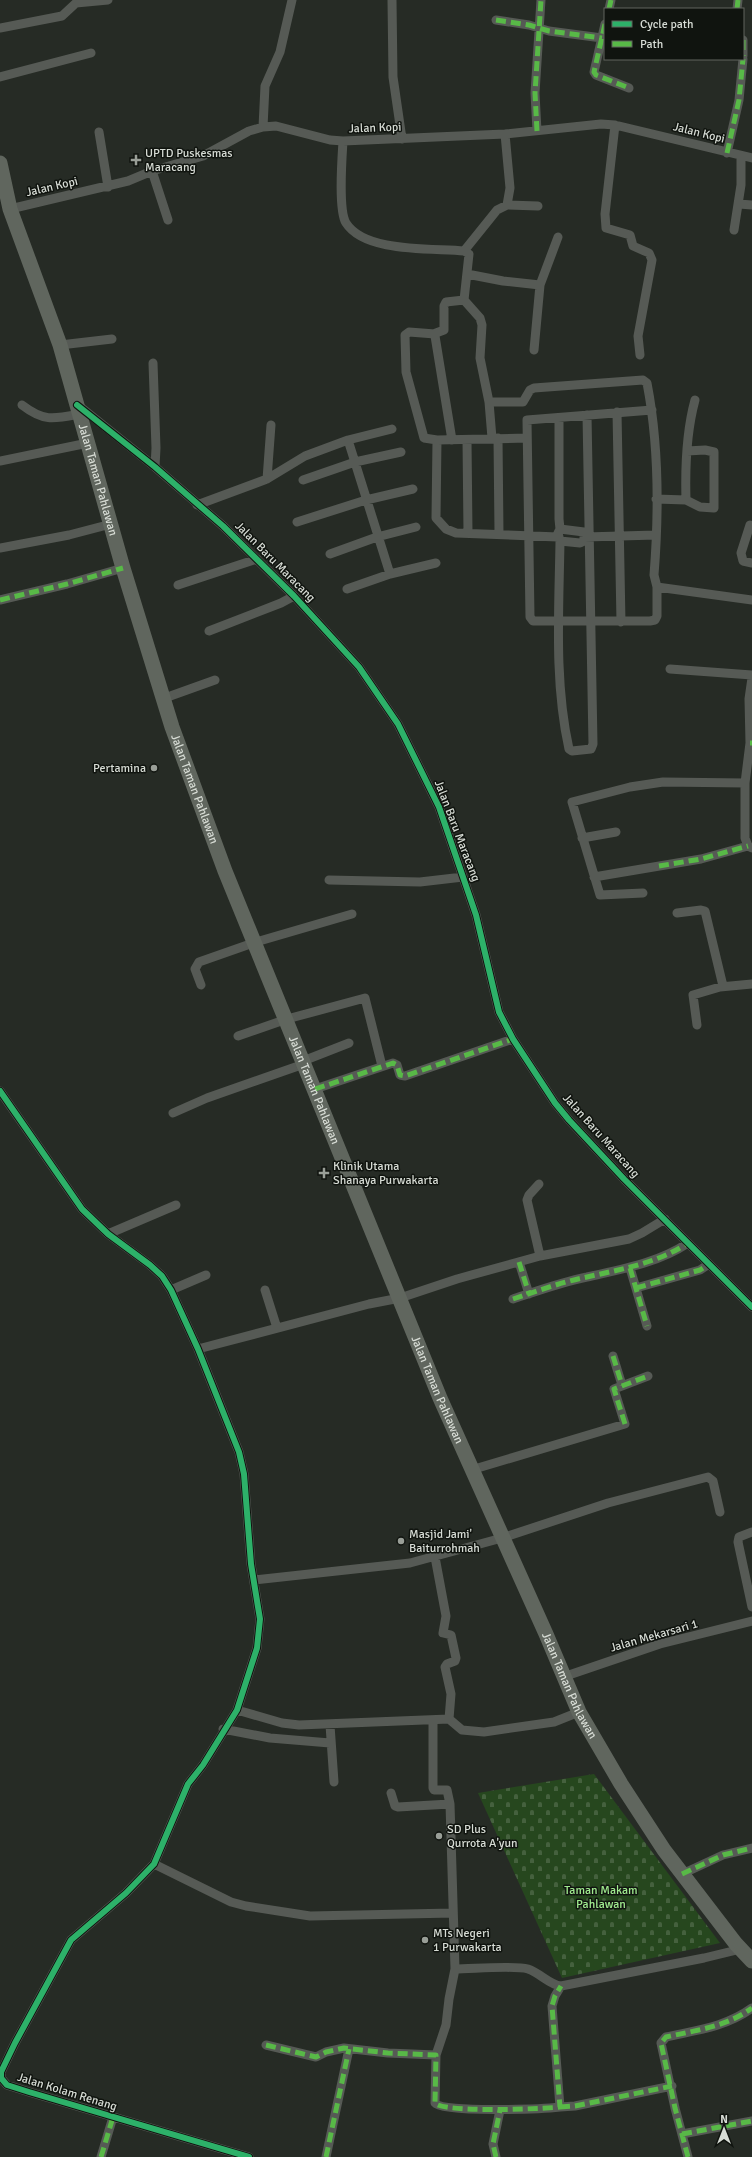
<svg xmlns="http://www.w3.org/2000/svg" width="752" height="2157" viewBox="0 0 752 2157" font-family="Signika,sans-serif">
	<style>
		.cemetery { fill: url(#cemetery-stones) }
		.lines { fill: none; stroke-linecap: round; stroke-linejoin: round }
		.street { stroke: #565a55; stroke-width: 9 }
		.primary { stroke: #60665e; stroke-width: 15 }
		.quiet { stroke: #58b947; stroke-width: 5; stroke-dasharray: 10 5; stroke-linecap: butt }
		.cycleway-casing { stroke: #10140f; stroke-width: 8 }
		.cycleway { stroke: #2db169; stroke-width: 6 }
		.poi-dot { fill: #999e97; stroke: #10140f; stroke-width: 1.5 }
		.labels { text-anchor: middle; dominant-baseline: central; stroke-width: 3; stroke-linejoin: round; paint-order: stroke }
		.street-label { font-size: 12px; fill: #d7dcd5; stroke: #10140f }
		.poi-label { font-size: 12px; fill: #d7dcd5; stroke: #10140f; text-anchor: start }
		.park-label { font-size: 12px; fill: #a0eb8f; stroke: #10140f }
	</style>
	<defs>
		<pattern id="cemetery-stones" width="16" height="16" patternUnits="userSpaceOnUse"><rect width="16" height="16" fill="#26471e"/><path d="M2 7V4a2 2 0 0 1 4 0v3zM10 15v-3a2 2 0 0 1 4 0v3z" fill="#45613e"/></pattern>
	</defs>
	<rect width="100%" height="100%" fill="#262b25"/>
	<path class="cemetery" d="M 594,1774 L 720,1943 L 562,1978 L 478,1793 Z"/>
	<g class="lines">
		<path class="street" d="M 392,0 L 393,77 L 402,139
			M 609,9 L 611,0
			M 737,9 L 738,0
			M 496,20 L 529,25 L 549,31 L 602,38
			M 605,24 L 594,72 L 596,75 L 629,88
			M 0,28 L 62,16 L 76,3 L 108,0
			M 743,40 L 743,56
			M 0,77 L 91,53
			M 615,125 L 605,214 L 606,228 L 630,235 L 633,246 L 649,253 L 652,260 L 638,336 L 640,355
			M 263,127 L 265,86 L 280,52 L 292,0
			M 537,131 L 535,93 L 541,0
			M 99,132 L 108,187
			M 505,134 L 510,188 L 507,205
			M 343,141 C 342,158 338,210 346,223 C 365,253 432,248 464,251 L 469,254 L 464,300 L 480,318 L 482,325 L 480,358 L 489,402 L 492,438
			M 727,153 L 739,100 L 743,59
			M 152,171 L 168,220
			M 739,204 L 752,205
			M 10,209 L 128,181 L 152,171 L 203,156 L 249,131 L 263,127 L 276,126 L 330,140 L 343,141 L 505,134 L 601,124 L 615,125 L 752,158
			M 734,230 L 741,185 L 741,156
			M 464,251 L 497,210 L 507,205 L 538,206
			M 467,274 L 503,281 L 540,285 L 558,237
			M 435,334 L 409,332 L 405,335 L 406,372 L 424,438 L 437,440 L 527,438
			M 60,345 L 112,339
			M 534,350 L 540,285
			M 153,363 L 156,448 L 155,467
			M 489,402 L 523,402 L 530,390 L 534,388 L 643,380 L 647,383 C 659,445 659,512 654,575 L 657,587 L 657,616 L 655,620 L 650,621 L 533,621 L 530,617 L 527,420 L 652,410
			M 22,405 C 44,422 54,419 80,414
			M 78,405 L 155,467 L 223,526 L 294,596 L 359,667 L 398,724 L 439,807 L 476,915 L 499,1012 L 513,1039 L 555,1103 L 569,1120 L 624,1179 L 752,1307
			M 617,412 L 621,622
			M 559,418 L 559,519 L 560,529
			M 498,438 L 499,533
			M 348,440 L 390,574
			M 437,440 L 436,518 L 446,529 L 456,533 L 558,537
			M 452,440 L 435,336 L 436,333 L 444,330 L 444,306 L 446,302 L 464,300
			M 467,440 L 468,533
			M 0,461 L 88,443
			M 267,479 L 271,425
			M 303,480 L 355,462 L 401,452
			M 656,499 L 686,500 L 700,507 L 714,508 L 714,452 L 705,450 L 687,451
			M 686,500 C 685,466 686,433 695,400
			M 197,505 L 267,479 L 305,456 L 348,440 L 392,429
			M 297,522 L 366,500 L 413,489
			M 750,525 L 741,553 L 743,561 L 752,563
			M 560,529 L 584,532 L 584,541 L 580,543 L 560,541 L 558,533 Z
			M 585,537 L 656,535
			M 560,541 C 559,610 554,682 569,749 L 572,751 L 591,749 L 593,744 L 587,415
			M 0,548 L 69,535 L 111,524
			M 330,554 L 377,537 L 416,527
			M 178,585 L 257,559
			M 657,587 L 752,600
			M 347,589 L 390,574 L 436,563
			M 0,600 L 67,584 L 123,568
			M 209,631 L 281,603 L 294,596
			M 670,669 L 752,675
			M 752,678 L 749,699 L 750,743 L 745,783 L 745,838 L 748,846 L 752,848
			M 162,699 L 215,680
			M 582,838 L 616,832
			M 594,877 L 701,859 L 748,846
			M 329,880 L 420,882 L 463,877
			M 643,893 L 600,895 L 572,802 L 630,787 L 663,782 L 745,783
			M 677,913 L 701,910 L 705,911 L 723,986
			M 201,985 L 195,969 L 199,962 L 256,942 L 352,914
			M 697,1025 L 693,995 L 720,987 L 752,984
			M 238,1036 L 287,1019 L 365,998 L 382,1066
			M 303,1061 L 349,1043
			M 315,1089 L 393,1063 L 397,1065 L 400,1075 L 405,1076 L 513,1039
			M 0,1091 L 82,1209 L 108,1234 L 150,1265 L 162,1276 L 171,1290 L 198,1349 L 239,1452 L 244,1474 L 251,1564 L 260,1619 L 257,1648 L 237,1710 L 203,1765 L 188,1784 L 154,1864 L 126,1893 L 71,1940 L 15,2043 L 1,2072 L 1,2078 L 7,2085 L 29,2092 L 249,2157
			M 173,1113 L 207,1098 L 304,1064
			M 539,1184 L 529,1195 L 527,1200 L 540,1256
			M 108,1234 L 176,1205
			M 519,1262 L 529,1294
			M 630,1268 L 647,1326
			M 636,1288 L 700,1270 L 709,1264
			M 171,1290 L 206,1275
			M 265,1290 L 277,1328
			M 513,1299 C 537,1291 562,1282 587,1277 C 622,1269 658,1263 688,1243
			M 198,1349 L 369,1304 L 400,1298 L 457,1279 L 540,1256 L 629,1239 L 642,1233 L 665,1219
			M 613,1356 L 622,1385
			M 471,1470 L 625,1424 L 614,1389 L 648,1376
			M 752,1532 L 739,1537 L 738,1542 L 752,1607
			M 435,1557 L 446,1616 L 443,1633 L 451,1635 L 456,1658 L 455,1661 L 447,1664 L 445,1667 L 451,1694 L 449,1719
			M 254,1580 L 410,1563 L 502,1538 L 608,1503 L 704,1478 L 708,1477 L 713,1481 L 720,1512
			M 563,1677 L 660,1644 L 752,1621
			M 237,1710 L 282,1723 L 299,1725 L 449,1719 L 462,1730 L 484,1732 L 554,1722 L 579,1712
			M 433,1720 L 433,1788 L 434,1790 L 447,1790 L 450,1804 L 455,1969 L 449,1999 L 446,2025 L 436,2055
			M 330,1725 L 334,1782
			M 223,1729 L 270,1738 L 330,1743
			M 391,1793 L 395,1806 L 398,1807 L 450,1804
			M 154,1864 L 231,1902 L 246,1906 L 310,1916 L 453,1913
			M 682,1874 L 723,1855 L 752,1848
			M 455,1969 C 472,1969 514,1965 528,1969 C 540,1973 550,1985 561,1986 L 704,1958 L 741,1949
			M 266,2045 L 316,2057 L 326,2052 L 344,2048 L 388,2053 L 436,2055 L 435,2103 C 442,2113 543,2109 560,2107 L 552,2006 L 555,1996 L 561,1986
			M 560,2107 L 575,2106 L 672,2086
			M 682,2134 L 752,2121
			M 101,2157 L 113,2117
			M 326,2157 L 349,2049
			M 496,2157 L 493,2144 L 500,2110
			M 688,2157 L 675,2108 L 661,2043 L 666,2037 C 697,2030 726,2027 752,2008"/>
		<path class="primary" id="s1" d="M 0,163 L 10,209 L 60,345 L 123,568 L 172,727 L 225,871 L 440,1398 L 546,1634 L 579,1712 L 621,1784 L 664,1850 L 736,1944 L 752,1961"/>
		<path class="quiet" d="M 609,9 L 611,0
			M 737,9 L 738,0
			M 496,20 L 529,25 L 549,31 L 602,38
			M 605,24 L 594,72 L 596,75 L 629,88
			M 743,40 L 743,56
			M 537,131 L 535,93 L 541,0
			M 727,153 L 739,100 L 743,59
			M 0,600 L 67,584 L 123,568
			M 750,743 L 752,743
			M 659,866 L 701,859 L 748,846
			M 315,1089 L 393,1063 L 397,1065 L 400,1075 L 405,1076 L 513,1039
			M 519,1262 L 529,1294
			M 630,1268 L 647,1326
			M 636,1288 L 700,1270 L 709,1264
			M 513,1299 C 537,1291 562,1282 587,1277 C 622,1269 658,1263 688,1243
			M 613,1356 L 622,1385
			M 625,1424 L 614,1389 L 648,1376
			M 682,1874 L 723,1855 L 752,1848
			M 266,2045 L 316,2057 L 326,2052 L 344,2048 L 388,2053 L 436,2055 L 435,2103 C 442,2113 543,2109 560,2107 L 552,2006 L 555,1996 L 561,1986
			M 560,2107 L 575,2106 L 672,2086
			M 682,2134 L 752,2121
			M 101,2157 L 113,2117
			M 326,2157 L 349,2049
			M 496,2157 L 493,2144 L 500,2110
			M 688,2157 L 675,2108 L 661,2043 L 666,2037 C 697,2030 726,2027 752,2008"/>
		<defs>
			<path id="cycleway" d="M 77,405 L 155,467 L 223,526 L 294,596 L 359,667 L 398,724 L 439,807 L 476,915 L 499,1012 L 513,1039 L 555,1103 L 569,1120 L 624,1179 L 752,1307
				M 0,1091 L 82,1209 L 108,1234 L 150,1265 L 162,1276 L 171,1290 L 198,1349 L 239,1452 L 244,1474 L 251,1564 L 260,1619 L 257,1648 L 237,1710 L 203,1765 L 188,1784 L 154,1864 L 126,1893 L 71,1940 L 15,2043 L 1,2072 L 1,2078 L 7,2085 L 29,2092 L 249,2157"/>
		</defs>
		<use href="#cycleway" class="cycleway-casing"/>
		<use href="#cycleway" class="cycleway"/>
	</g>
	<g class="poi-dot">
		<path d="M134 154h4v4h4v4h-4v4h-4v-4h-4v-4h4z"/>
		<circle cx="154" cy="768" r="4"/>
		<path d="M322 1167h4v4h4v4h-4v4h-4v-4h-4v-4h4z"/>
		<circle cx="401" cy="1541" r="4"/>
		<circle cx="439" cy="1836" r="4"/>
		<circle cx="425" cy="1940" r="4"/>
	</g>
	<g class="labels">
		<g class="street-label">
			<text transform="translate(375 128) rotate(-2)">Jalan Kopi</text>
			<text transform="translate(699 133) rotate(14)">Jalan Kopi</text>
			<text transform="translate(52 187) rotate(-13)">Jalan Kopi</text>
			<text stroke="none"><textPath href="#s1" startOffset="332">Jalan Taman Pahlawan</textPath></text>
			<text transform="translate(275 562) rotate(45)">Jalan Baru Maracang</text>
			<text stroke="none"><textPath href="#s1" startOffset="656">Jalan Taman Pahlawan</textPath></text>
			<text transform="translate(457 831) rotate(69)">Jalan Baru Maracang</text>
			<text stroke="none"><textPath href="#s1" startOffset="980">Jalan Taman Pahlawan</textPath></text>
			<text transform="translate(601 1136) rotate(48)">Jalan Baru Maracang</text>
			<text stroke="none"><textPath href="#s1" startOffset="1304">Jalan Taman Pahlawan</textPath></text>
			<text transform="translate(654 1636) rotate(-16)">Jalan Mekarsari 1</text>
			<text stroke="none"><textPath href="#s1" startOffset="1628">Jalan Taman Pahlawan</textPath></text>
			<text transform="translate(67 2092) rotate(17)">Jalan Kolam Renang</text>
		</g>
		<g class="poi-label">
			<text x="145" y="153">UPTD Puskesmas<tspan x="145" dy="14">Maracang</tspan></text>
			<text x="146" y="768" text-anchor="end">Pertamina</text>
			<text x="333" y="1166">Klinik Utama<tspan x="333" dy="14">Shanaya Purwakarta</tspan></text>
			<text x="409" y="1534">Masjid Jami'<tspan x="409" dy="14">Baiturrohmah</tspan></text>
			<text x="447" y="1829">SD Plus<tspan x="447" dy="14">Qurrota A'yun</tspan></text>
			<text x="433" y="1933">MTs Negeri<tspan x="433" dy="14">1 Purwakarta</tspan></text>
		</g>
		<g class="park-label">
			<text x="601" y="1890">Taman Makam<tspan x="601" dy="14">Pahlawan</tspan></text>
		</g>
	</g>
	<rect x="604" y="8" width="140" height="52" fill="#10140f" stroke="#60645e"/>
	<rect x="612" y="21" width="20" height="6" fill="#2db169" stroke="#60645e"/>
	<text x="640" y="28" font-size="12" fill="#d7dcd5">Cycle path</text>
	<rect x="612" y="41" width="20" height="6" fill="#58b947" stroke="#60645e"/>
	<text x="640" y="48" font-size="12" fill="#d7dcd5">Path</text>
	<g transform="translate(724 2129)" stroke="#10140f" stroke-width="3" paint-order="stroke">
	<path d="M0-3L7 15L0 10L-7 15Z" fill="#d7dcd5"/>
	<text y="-6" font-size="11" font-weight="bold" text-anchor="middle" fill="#d7dcd5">N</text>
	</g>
</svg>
